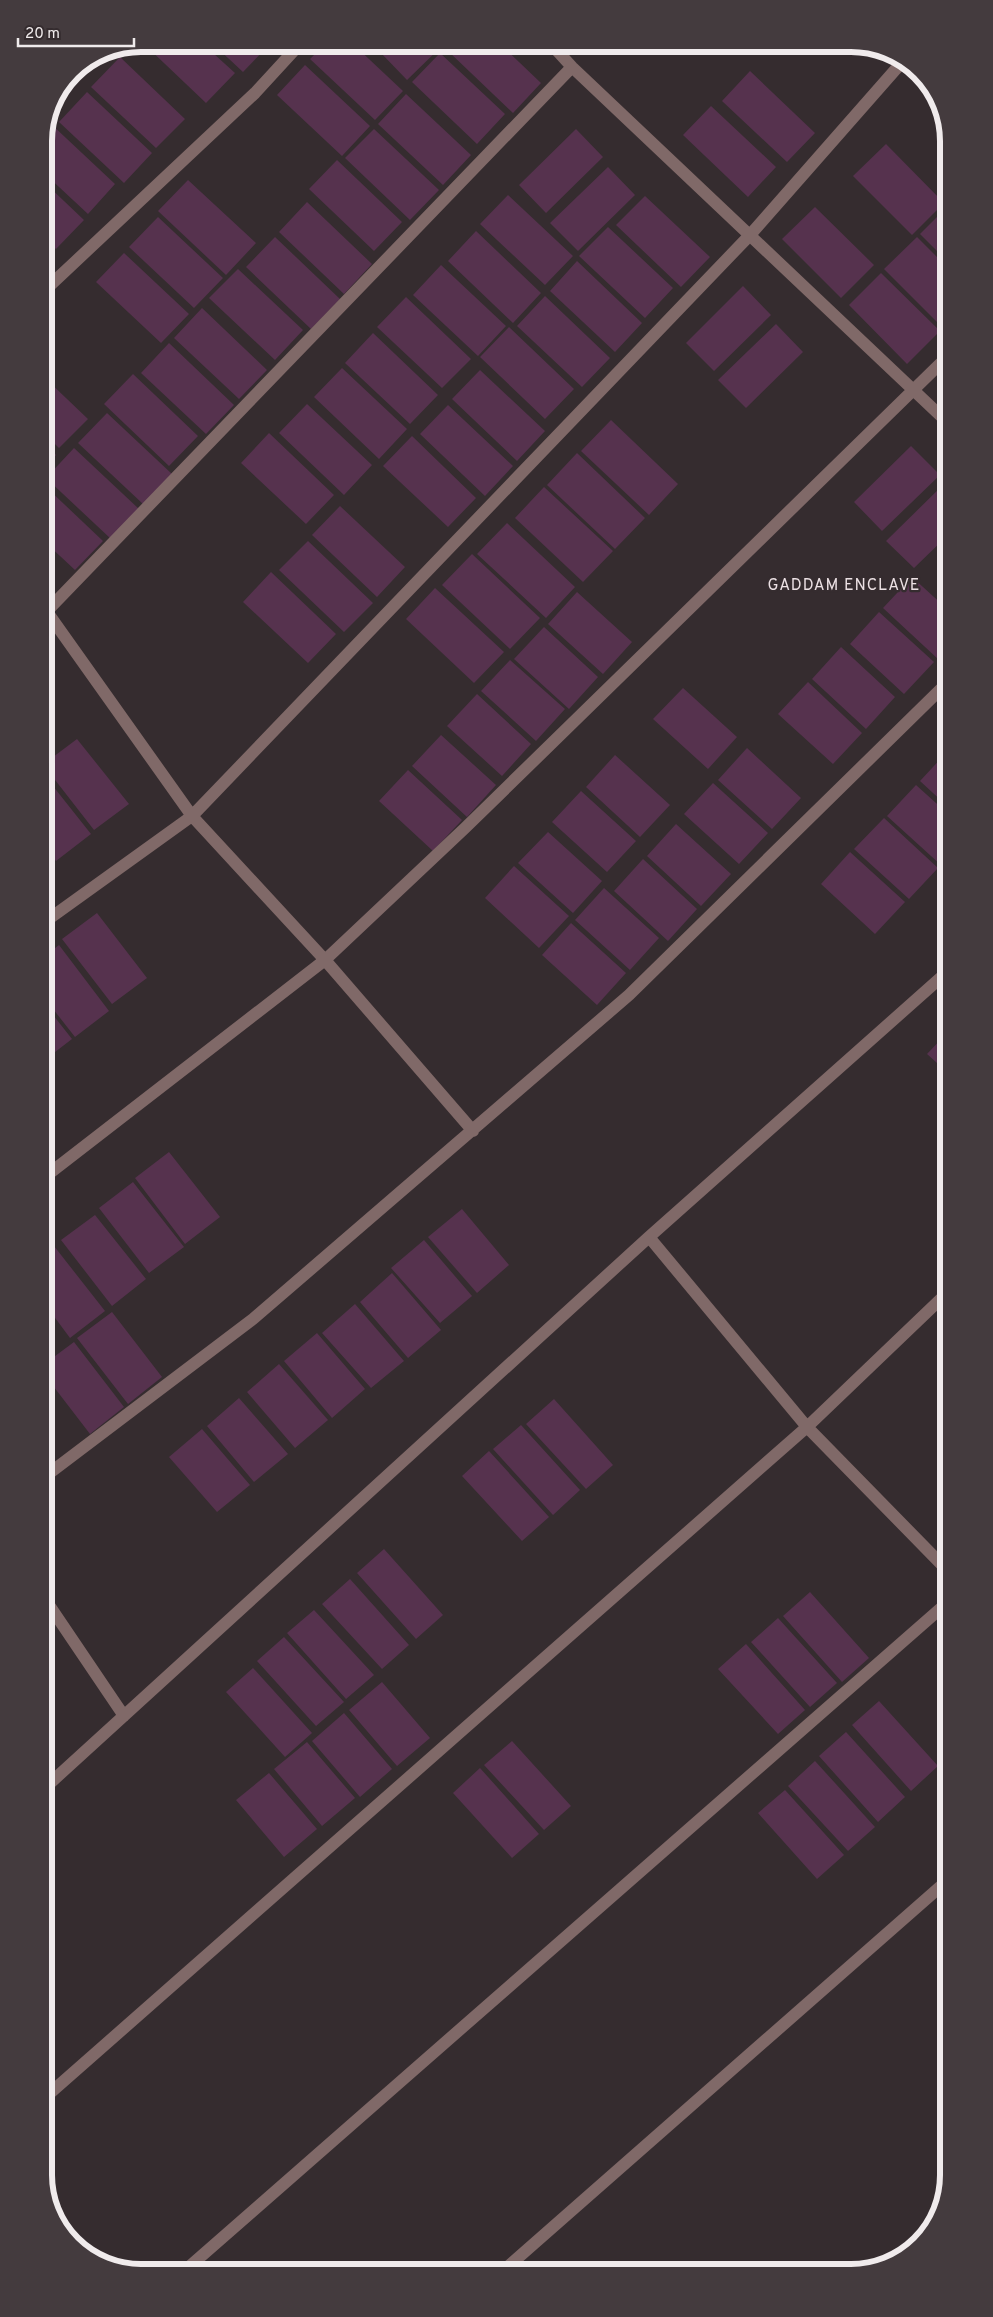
<svg xmlns="http://www.w3.org/2000/svg" width="993" height="2317" viewBox="0 0 993 2317" font-family="Overpass,sans-serif">
	<style>
		.building { fill: #56324e }
		.lines { fill: none; stroke-linecap: round; stroke-linejoin: round }
		.street { stroke: #806968; stroke-width: 12 }
		.labels { text-anchor: middle; dominant-baseline: central; stroke-width: 4.5; stroke-linejoin: round; paint-order: stroke }
		.neighbourhood-label { font-size: 16px; letter-spacing: 1px; fill: #ece1e4; stroke: #352c2f }
		.rim { fill: none; stroke: #f0ebec; stroke-width: 6 }
	</style>
	<rect width="100%" height="100%" fill="#352c2f"/>
	<path class="building" d="M 144,44 L 203,44 L 235,73 L 206,103 Z
		M 213,44 L 270,44 L 243,72 Z
		M 325,44 L 353,44 L 403,91 L 375,120 L 310,59 Z
		M 388,44 L 444,44 L 407,80 L 380,52 Z
		M 455,44 L 500,44 L 541,83 L 513,113 L 448,51 Z
		M 440,53 L 505,114 L 477,144 L 412,82 Z
		M 120,57 L 185,119 L 156,148 L 91,87 Z
		M 305,65 L 370,126 L 342,156 L 277,95 Z
		M 750,71 L 815,133 L 787,162 L 722,101 Z
		M 87,92 L 152,153 L 124,183 L 59,122 Z
		M 406,94 L 471,155 L 443,185 L 378,124 Z
		M 711,106 L 776,167 L 748,197 L 683,135 Z
		M 50,123 L 115,184 L 88,214 L 44,173 L 44,135 L 46,128 Z
		M 374,129 L 439,190 L 410,220 L 345,158 Z
		M 576,129 L 603,157 L 546,213 L 519,185 Z
		M 886,144 L 944,203 L 912,235 L 853,176 Z
		M 337,160 L 402,222 L 374,251 L 309,189 Z
		M 608,167 L 635,195 L 578,251 L 550,223 Z
		M 188,180 L 256,243 L 226,275 L 158,211 Z
		M 44,182 L 84,220 L 56,249 L 44,238 Z
		M 508,195 L 573,256 L 545,285 L 480,224 Z
		M 645,196 L 710,257 L 681,287 L 616,225 Z
		M 307,202 L 372,264 L 344,294 L 279,232 Z
		M 815,207 L 874,265 L 841,298 L 782,239 Z
		M 944,210 L 945,259 L 920,234 Z
		M 158,217 L 223,278 L 194,308 L 129,247 Z
		M 608,227 L 673,288 L 645,318 L 579,256 Z
		M 476,231 L 541,293 L 513,323 L 448,261 Z
		M 275,237 L 340,299 L 311,329 L 246,267 Z
		M 917,237 L 945,265 L 943,328 L 884,269 Z
		M 124,253 L 189,314 L 161,343 L 96,282 Z
		M 577,261 L 642,323 L 615,352 L 550,291 Z
		M 441,265 L 506,326 L 478,356 L 413,295 Z
		M 238,269 L 303,330 L 275,360 L 209,298 Z
		M 881,273 L 940,331 L 907,364 L 849,305 Z
		M 743,286 L 771,315 L 714,371 L 686,343 Z
		M 545,296 L 610,358 L 582,387 L 517,326 Z
		M 406,297 L 471,359 L 442,388 L 377,327 Z
		M 202,308 L 267,370 L 239,399 L 174,338 Z
		M 776,324 L 803,352 L 746,408 L 718,380 Z
		M 509,327 L 574,389 L 545,419 L 480,357 Z
		M 373,333 L 438,395 L 410,424 L 345,363 Z
		M 169,343 L 234,405 L 206,434 L 141,373 Z
		M 342,368 L 407,429 L 379,459 L 314,397 Z
		M 480,370 L 545,431 L 517,461 L 452,399 Z
		M 133,374 L 198,436 L 169,466 L 104,404 Z
		M 45,378 L 88,419 L 59,448 L 45,434 Z
		M 307,404 L 372,465 L 344,495 L 279,433 Z
		M 448,405 L 513,466 L 485,496 L 420,434 Z
		M 107,413 L 172,474 L 143,504 L 78,443 Z
		M 611,420 L 678,484 L 649,515 L 581,451 Z
		M 269,433 L 334,495 L 306,524 L 241,463 Z
		M 412,436 L 476,498 L 448,527 L 383,466 Z
		M 45,444 L 56,455 L 45,466 Z
		M 911,446 L 940,475 L 882,531 L 854,502 Z
		M 74,448 L 139,509 L 111,539 L 46,478 Z
		M 577,453 L 645,518 L 615,549 L 547,485 Z
		M 944,484 L 945,538 L 914,568 L 886,541 Z
		M 45,486 L 103,541 L 75,570 L 45,542 Z
		M 544,487 L 613,551 L 583,582 L 515,518 Z
		M 340,506 L 405,567 L 377,597 L 312,535 Z
		M 507,523 L 575,587 L 546,618 L 477,554 Z
		M 308,541 L 373,603 L 344,632 L 279,570 Z
		M 472,554 L 540,618 L 510,649 L 442,585 Z
		M 271,572 L 336,634 L 308,663 L 243,602 Z
		M 912,577 L 945,607 L 945,650 L 938,659 L 883,608 Z
		M 435,588 L 504,652 L 474,683 L 406,619 Z
		M 577,592 L 632,642 L 603,674 L 548,624 Z
		M 879,612 L 934,662 L 904,694 L 850,644 Z
		M 544,627 L 598,677 L 569,709 L 514,659 Z
		M 841,647 L 895,697 L 866,729 L 812,679 Z
		M 510,660 L 565,709 L 536,741 L 481,691 Z
		M 808,682 L 862,733 L 833,764 L 778,714 Z
		M 683,688 L 737,737 L 708,769 L 653,719 Z
		M 477,694 L 531,744 L 502,776 L 447,726 Z
		M 441,735 L 496,785 L 467,817 L 412,766 Z
		M 77,739 L 129,804 L 94,830 L 45,767 L 45,763 Z
		M 747,748 L 801,798 L 772,829 L 718,780 Z
		M 946,753 L 946,805 L 920,781 Z
		M 615,755 L 670,805 L 640,837 L 586,787 Z
		M 408,770 L 462,820 L 433,851 L 379,801 Z
		M 45,776 L 91,834 L 56,861 L 46,847 Z
		M 713,783 L 768,833 L 739,864 L 684,814 Z
		M 916,785 L 946,812 L 946,861 L 942,866 L 887,816 Z
		M 581,791 L 636,841 L 607,872 L 552,822 Z
		M 884,818 L 938,868 L 909,899 L 854,849 Z
		M 676,824 L 731,874 L 701,906 L 647,856 Z
		M 548,832 L 602,881 L 573,913 L 518,863 Z
		M 850,852 L 905,902 L 875,934 L 821,884 Z
		M 643,859 L 697,909 L 668,941 L 614,891 Z
		M 514,866 L 569,916 L 539,948 L 485,898 Z
		M 604,888 L 659,938 L 630,970 L 575,920 Z
		M 97,913 L 147,978 L 112,1004 L 62,939 Z
		M 571,923 L 626,973 L 597,1005 L 542,955 Z
		M 59,945 L 109,1011 L 75,1037 L 46,1000 L 46,955 Z
		M 46,1006 L 72,1039 L 46,1059 Z
		M 946,1034 L 947,1072 L 927,1054 Z
		M 169,1152 L 220,1217 L 185,1244 L 135,1178 Z
		M 133,1182 L 184,1247 L 149,1273 L 99,1208 Z
		M 462,1209 L 509,1265 L 477,1293 L 428,1237 Z
		M 95,1215 L 146,1279 L 112,1306 L 61,1240 Z
		M 424,1240 L 472,1296 L 440,1323 L 391,1268 Z
		M 54,1246 L 105,1311 L 70,1338 L 47,1307 L 47,1252 Z
		M 392,1273 L 441,1330 L 408,1358 L 360,1302 Z
		M 355,1304 L 404,1361 L 371,1388 L 322,1333 Z
		M 112,1312 L 162,1377 L 128,1404 L 77,1338 Z
		M 317,1333 L 365,1389 L 332,1418 L 284,1361 Z
		M 74,1342 L 124,1407 L 90,1434 L 47,1378 L 47,1362 Z
		M 279,1364 L 328,1420 L 295,1448 L 247,1392 Z
		M 239,1398 L 288,1454 L 254,1482 L 207,1426 Z
		M 554,1399 L 613,1465 L 586,1489 L 526,1424 Z
		M 521,1425 L 580,1490 L 553,1515 L 493,1449 Z
		M 202,1429 L 250,1485 L 217,1512 L 169,1457 Z
		M 489,1451 L 549,1517 L 522,1541 L 462,1476 Z
		M 384,1549 L 443,1615 L 416,1639 L 357,1573 Z
		M 350,1579 L 409,1645 L 382,1669 L 322,1604 Z
		M 810,1592 L 869,1658 L 842,1682 L 783,1616 Z
		M 314,1610 L 374,1675 L 346,1699 L 287,1633 Z
		M 778,1618 L 837,1683 L 810,1707 L 751,1642 Z
		M 284,1637 L 344,1702 L 316,1726 L 257,1661 Z
		M 746,1644 L 805,1710 L 778,1734 L 718,1669 Z
		M 253,1668 L 312,1733 L 285,1757 L 226,1692 Z
		M 382,1682 L 430,1738 L 397,1766 L 349,1710 Z
		M 879,1701 L 938,1766 L 911,1791 L 852,1725 Z
		M 344,1713 L 392,1769 L 360,1797 L 312,1741 Z
		M 846,1732 L 905,1797 L 878,1822 L 819,1756 Z
		M 512,1741 L 571,1806 L 544,1830 L 484,1765 Z
		M 307,1742 L 355,1798 L 322,1826 L 274,1769 Z
		M 815,1761 L 875,1827 L 848,1851 L 788,1786 Z
		M 480,1768 L 539,1834 L 512,1858 L 453,1793 Z
		M 269,1773 L 317,1829 L 284,1857 L 236,1800 Z
		M 785,1790 L 844,1855 L 817,1879 L 758,1813 Z"/>
	<g class="lines">
		<path class="street" d="M 551,44 L 572,67 L 945,420
			M 44,291 L 255,93 L 300,44
			M 45,609 L 192,816 L 325,960 L 473,1131
			M 45,613 L 572,67
			M 46,921 L 192,816 L 750,235 L 903,61
			M 46,1176 L 325,960 L 465,828 L 945,359
			M 649,1237 L 807,1427 L 948,1571
			M 47,1475 L 253,1319 L 629,995 L 946,684
			M 47,1602 L 124,1716
			M 48,1785 L 649,1237 L 946,973
			M 49,2094 L 807,1427 L 947,1293
			M 503,2271 L 949,1879
			M 182,2273 L 948,1602"/>
	</g>
	<g class="labels">
		<g class="neighbourhood-label">
			<text x="844" y="586">GADDAM ENCLAVE</text>
		</g>
	</g>
	<path d="M0 0H993V2317H0ZM141 52H851A89 89 0 0 1 940 141V2175A89 89 0 0 1 851 2264H141A89 89 0 0 1 52 2175V141A89 89 0 0 1 141 52Z" fill="#443b3e" fill-rule="evenodd"/>
	<path class="rim" d="M141 52H851A89 89 0 0 1 940 141V2175A89 89 0 0 1 851 2264H141A89 89 0 0 1 52 2175V141A89 89 0 0 1 141 52Z"/>
	<path d="M18 38v8h116v-8" fill="none" stroke="#f0ebec" stroke-width="2.5"/>
	<text x="25" y="38" font-size="15" fill="#f0ebec" stroke="#352c2f" stroke-width="4" paint-order="stroke">20 m</text>
</svg>
